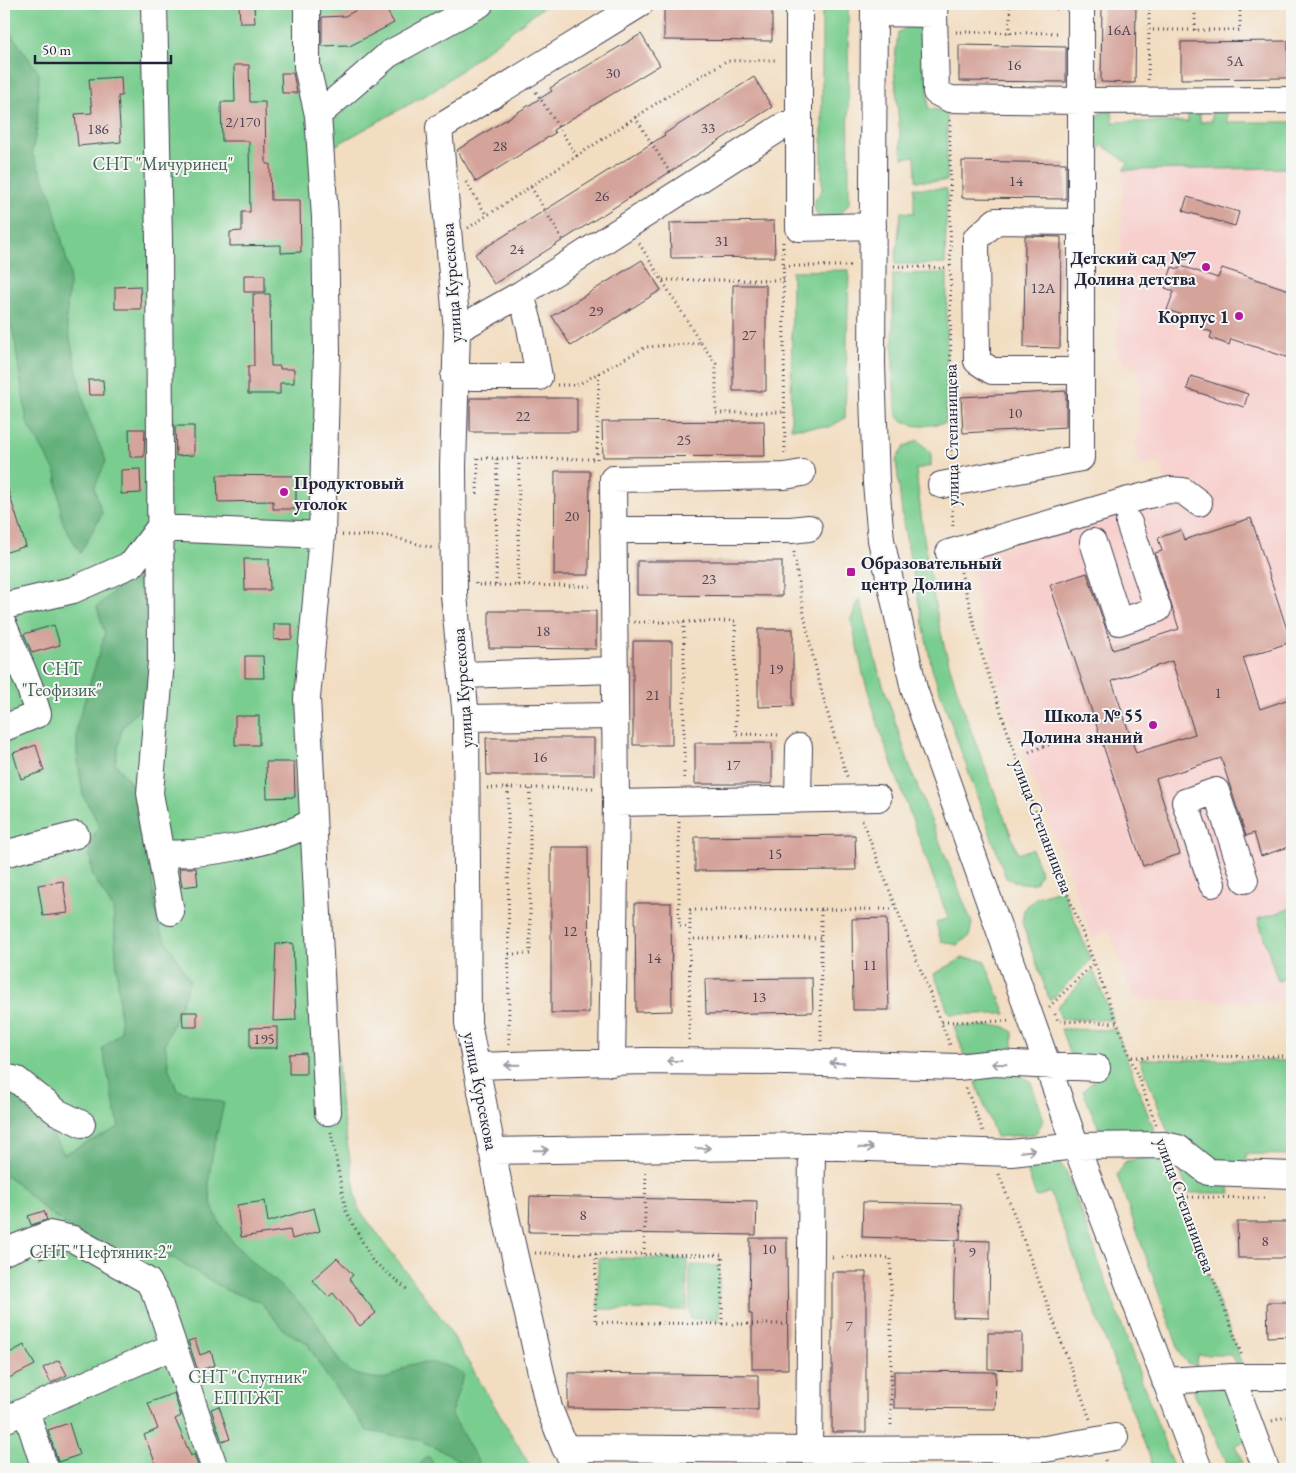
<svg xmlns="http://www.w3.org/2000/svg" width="1296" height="1473" viewBox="0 0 1296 1473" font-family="'EB Garamond',serif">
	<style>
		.built { fill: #f7d0ce }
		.green { fill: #79cd8f; stroke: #4e7865 }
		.forest { fill: #62b07a; stroke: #42695a }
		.building { fill: #d4a39a; fill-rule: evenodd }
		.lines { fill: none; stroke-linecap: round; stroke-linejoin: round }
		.minor-casing { stroke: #413e4f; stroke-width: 28 }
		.path { stroke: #413e4f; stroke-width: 3; stroke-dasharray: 1 4; stroke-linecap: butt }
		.minor { stroke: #fff; stroke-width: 26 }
		.oneway { stroke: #9c9ca7 }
		.poi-dot { fill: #b5179e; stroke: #f6f6f2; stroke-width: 2 }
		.labels { text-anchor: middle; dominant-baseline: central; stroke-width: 4; stroke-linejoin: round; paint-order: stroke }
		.number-label { font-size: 15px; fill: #4e4253 }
		.park-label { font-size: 18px; fill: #405e58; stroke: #f6f6f2 }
		.poi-label { font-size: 18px; font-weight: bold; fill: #22223b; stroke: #f6f6f2; text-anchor: end }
		.street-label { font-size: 18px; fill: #22223b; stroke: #f6f6f2 }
	</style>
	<rect width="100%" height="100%" fill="#f6f6f2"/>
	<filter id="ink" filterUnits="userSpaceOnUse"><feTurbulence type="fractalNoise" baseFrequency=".02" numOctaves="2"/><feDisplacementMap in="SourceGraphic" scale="10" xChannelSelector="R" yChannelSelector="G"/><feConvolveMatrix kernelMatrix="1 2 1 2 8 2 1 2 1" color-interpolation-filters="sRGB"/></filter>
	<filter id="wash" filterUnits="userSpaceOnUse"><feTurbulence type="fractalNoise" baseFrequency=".0096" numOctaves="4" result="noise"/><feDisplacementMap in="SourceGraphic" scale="20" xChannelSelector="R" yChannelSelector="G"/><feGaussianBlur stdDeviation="1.12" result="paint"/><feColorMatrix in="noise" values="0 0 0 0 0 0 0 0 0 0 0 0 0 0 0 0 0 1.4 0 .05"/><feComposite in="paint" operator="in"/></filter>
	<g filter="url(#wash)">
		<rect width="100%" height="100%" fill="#f2ddc1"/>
		<path class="built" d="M 1252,167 L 1292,168 L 1292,1003 L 1134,999 L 1108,929 L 1093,939 L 1003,696 L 977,604 L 970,558 L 1171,499 L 1160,461 L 1141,466 L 1134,443 L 1139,435 L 1139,370 L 1117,356 L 1123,170 Z"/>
		<path class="green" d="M 4,4 L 547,4 L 435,90 L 322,153 L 315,646 L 340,1100 L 358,1208 L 445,1323 L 532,1469 L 4,1469 Z
			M 822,4 L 848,4 L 849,203 L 838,218 L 818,218 L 813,203 L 822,190 Z
			M 908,26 L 921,27 L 929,36 L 928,108 L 947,112 L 947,181 L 916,181 L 915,156 L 902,158 L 894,67 L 898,33 Z
			M 1200,107 L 1200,122 L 1212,121 L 1212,107 L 1227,110 L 1227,122 L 1292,122 L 1292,168 L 1123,170 L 1128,163 L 1102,145 L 1096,153 C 1087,141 1092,125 1100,113 L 1112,110 L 1113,122 L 1188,122 L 1188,109 Z
			M 914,188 L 947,189 L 945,264 L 895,264 L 901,212 L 914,213 Z
			M 849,270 L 845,418 L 830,427 L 791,428 L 792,271 Z
			M 947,273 L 946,423 C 926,425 913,431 897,416 L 893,377 L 893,274 Z
			M 918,440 L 931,453 L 931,466 L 916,469 C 922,528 930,588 944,645 C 962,716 993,785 1018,854 L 1032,849 L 1041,873 L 1035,883 L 1021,884 L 1006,878 L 932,669 L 903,523 L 896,459 L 904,447 Z
			M 860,598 L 877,666 L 911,770 L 972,923 L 969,937 L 957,945 L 941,941 L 936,923 L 948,918 L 880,731 L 863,674 L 851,619 Z
			M 1062,889 L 1091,960 L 1050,1001 L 1022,923 L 1024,909 L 1037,897 Z
			M 1292,908 L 1292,976 L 1278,981 L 1258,919 Z
			M 963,958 L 984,960 L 1006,1014 L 949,1014 L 934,974 Z
			M 1093,970 L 1113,1020 L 1061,1019 L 1057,1007 Z
			M 954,1026 L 1003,1026 L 1013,1032 L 1013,1047 L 1006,1054 L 965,1056 Z
			M 1061,1029 L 1116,1030 L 1157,1138 L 1101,1134 L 1083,1091 L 1105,1071 L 1069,1053 Z
			M 1140,1059 L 1292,1061 L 1292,1155 L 1246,1154 L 1246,1165 L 1209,1165 L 1170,1137 Z
			M 972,1072 L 1017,1073 L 1031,1082 L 1044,1120 L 1035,1134 L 996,1137 Z
			M 1054,1156 L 1066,1171 L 1174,1469 L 1154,1469 L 1050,1192 L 1036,1197 L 1026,1167 L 1035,1157 Z
			M 1151,1157 L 1164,1158 L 1242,1364 L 1237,1365 L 1232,1355 L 1198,1355 L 1197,1366 L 1187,1363 L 1181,1356 L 1117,1175 L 1126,1161 Z
			M 1175,1158 L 1228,1180 L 1231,1193 L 1188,1193 Z
			M 598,1258 L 687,1259 L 687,1310 L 598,1309 Z
			M 690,1265 L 719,1266 L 719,1319 L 690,1319 Z
			M 1196,1385 L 1229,1386 L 1251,1440 L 1235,1445 L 1243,1462 L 1228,1465 L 1194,1393 Z"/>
		<path class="forest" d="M 4,24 L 39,73 L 37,127 L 32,153 L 51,195 L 70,274 L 66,320 L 86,412 L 106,461 L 94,488 L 102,514 L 80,553 L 62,521 L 56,473 L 27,422 L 14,336 L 4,298 Z
			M 149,569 L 153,694 L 122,728 L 115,763 L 145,802 L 153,844 L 152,884 L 160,930 L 190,981 L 165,1044 L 169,1069 L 177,1090 L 224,1103 C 219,1127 209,1162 209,1185 C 210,1245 279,1276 313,1318 C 325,1333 336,1365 353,1373 C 360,1376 380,1380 387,1378 C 395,1376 402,1367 410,1365 C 431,1360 447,1364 464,1374 L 451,1413 L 482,1469 L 470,1469 L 447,1453 L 419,1440 L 367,1431 L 327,1377 L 307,1343 L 285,1331 L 260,1302 L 226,1290 L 173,1258 L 151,1258 L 115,1253 L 80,1235 L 44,1209 L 17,1183 L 4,1174 L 4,1093 L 36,1107 L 64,1154 L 119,1127 L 102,1048 L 121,1032 L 113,909 L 92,874 L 89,846 L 99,825 L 83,795 L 77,754 L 77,725 L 105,634 L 97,607 L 117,588 Z
			M 428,1456 L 437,1469 L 416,1469 Z"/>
		<g id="blocks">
			<path class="building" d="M 368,4 L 383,4 L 394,23 L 348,47 L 347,45 L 322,46 L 322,17 L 345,16 Z
				M 1102,4 L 1136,4 L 1135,83 L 1101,82 Z
				M 239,5 L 254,5 L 255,23 L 240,23 Z
				M 664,5 L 772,6 L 772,41 L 664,40 Z
				M 641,34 L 660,65 L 553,130 L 555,133 L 476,182 L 457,150 L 552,91 L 550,88 Z
				M 1288,41 L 1288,78 L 1181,79 L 1181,42 Z
				M 959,45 L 1066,47 L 1066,82 L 959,81 Z
				M 234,65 L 249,65 L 250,102 L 265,102 L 266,164 L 270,164 L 271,200 L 300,200 L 301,252 L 281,253 L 281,245 L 230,246 L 230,232 L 242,231 L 242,212 L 250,212 L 249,141 L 222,141 L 221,102 L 235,102 Z
				M 281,73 L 293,73 L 297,93 L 282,93 Z
				M 121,77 L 122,96 L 118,96 L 121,142 L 78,146 L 75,114 L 92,113 L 89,79 Z
				M 754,77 L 772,107 L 494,284 L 475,254 L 665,135 L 664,134 Z
				M 962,161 L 1066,163 L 1066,199 L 962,198 Z
				M 1187,197 L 1239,212 L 1235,226 L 1183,211 Z
				M 774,221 L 775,257 L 671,258 L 670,223 Z
				M 1025,236 L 1061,237 L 1060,348 L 1024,347 Z
				M 642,260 L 661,290 L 571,346 L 552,316 Z
				M 1181,266 L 1218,278 L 1222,268 L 1292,291 L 1292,359 L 1231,339 L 1229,345 L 1210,338 L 1212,332 L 1203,329 L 1205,322 L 1167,310 L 1174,291 L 1165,288 L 1172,267 L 1179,269 Z
				M 244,275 L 265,275 L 265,292 L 244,292 Z
				M 733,285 L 766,285 L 766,391 L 733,391 Z
				M 140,286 L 141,309 L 115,309 L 115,287 Z
				M 253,294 L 270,294 L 271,366 L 280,366 L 280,369 L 294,369 L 294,383 L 280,383 L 280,394 L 248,394 L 248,366 L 254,366 Z
				M 1191,376 L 1248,394 L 1244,407 L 1187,389 Z
				M 88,380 L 103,380 L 104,395 L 89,395 Z
				M 1066,391 L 1066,427 L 963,433 L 961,397 Z
				M 470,398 L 577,398 L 577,432 L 470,432 Z
				M 764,421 L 765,456 L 603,457 L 602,422 Z
				M 175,426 L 194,426 L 194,455 L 176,456 Z
				M 129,429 L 145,429 L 144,457 L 130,457 Z
				M 140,469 L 141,493 L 121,494 L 121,470 Z
				M 555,471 L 590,471 L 589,575 L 554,575 Z
				M 217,475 L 296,476 L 296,509 L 273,509 L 273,501 L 218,502 Z
				M 4,487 L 7,487 L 26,546 L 4,553 Z
				M 1251,518 L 1291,642 L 1243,658 L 1260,709 L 1292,698 L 1292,846 L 1261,856 L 1254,833 L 1246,836 L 1221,758 L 1156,779 L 1180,854 L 1143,866 L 1050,585 L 1087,573 L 1113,650 L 1179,629 L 1155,553 L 1162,551 L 1158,538 L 1181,530 L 1184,540 ZM 1172,661 L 1195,734 L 1136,753 L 1112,681 Z
				M 244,559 L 269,559 L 270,590 L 245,590 Z
				M 637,561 L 782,561 L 782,596 L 637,595 Z
				M 489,611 L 596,611 L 596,649 L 489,648 Z
				M 274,624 L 292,624 L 292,639 L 274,640 Z
				M 54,625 L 60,645 L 32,653 L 24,634 Z
				M 758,629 L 793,629 L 793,706 L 758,707 Z
				M 633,641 L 672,641 L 672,745 L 633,745 Z
				M 245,656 L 263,656 L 264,678 L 245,678 Z
				M 235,716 L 259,716 L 259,745 L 235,745 Z
				M 486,738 L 594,738 L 594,775 L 487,775 Z
				M 695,743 L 772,743 L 772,784 L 695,784 Z
				M 36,745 L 44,771 L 21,779 L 13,753 Z
				M 266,762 L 294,762 L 295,797 L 267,798 Z
				M 855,835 L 856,870 L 695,871 L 695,837 Z
				M 551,847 L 588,847 L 589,1013 L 551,1013 Z
				M 179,868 L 196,868 L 198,885 L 182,887 Z
				M 63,881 L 68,913 L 43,916 L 38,885 Z
				M 635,903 L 671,903 L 672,1011 L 636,1012 Z
				M 887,918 L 889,1010 L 853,1010 L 852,919 Z
				M 293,943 L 296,1020 L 273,1021 L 276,944 Z
				M 812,978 L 813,1012 L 706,1014 L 705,979 Z
				M 182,1012 L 197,1012 L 197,1027 L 183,1027 Z
				M 277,1027 L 277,1048 L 250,1048 L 250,1028 Z
				M 306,1053 L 306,1074 L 289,1074 L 289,1054 Z
				M 530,1196 L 757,1201 L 756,1235 L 529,1232 Z
				M 265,1201 L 268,1222 L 314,1208 L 320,1231 L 292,1239 L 290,1230 L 241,1237 L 237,1205 Z
				M 863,1202 L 961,1204 L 960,1240 L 862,1237 Z
				M 44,1211 L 47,1220 L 31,1225 L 28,1216 Z
				M 1237,1222 L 1292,1222 L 1292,1258 L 1238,1258 Z
				M 750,1238 L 787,1238 L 788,1369 L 752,1369 L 752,1314 L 749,1314 Z
				M 955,1240 L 990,1241 L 989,1318 L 953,1317 Z
				M 50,1250 L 57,1251 L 58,1254 L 40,1259 L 38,1255 Z
				M 337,1258 L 353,1275 L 349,1279 L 376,1313 L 360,1326 L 333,1293 L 328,1297 L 312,1280 Z
				M 832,1272 L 866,1272 L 866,1432 L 832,1432 Z
				M 1267,1302 L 1292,1302 L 1292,1336 L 1268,1337 Z
				M 988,1333 L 1022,1333 L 1022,1370 L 988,1369 Z
				M 195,1339 L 200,1355 L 211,1351 L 215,1365 L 198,1371 L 188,1341 Z
				M 24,1345 L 35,1365 L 9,1378 L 4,1367 L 4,1356 Z
				M 59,1360 L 67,1375 L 51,1383 L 43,1368 Z
				M 894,1371 L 996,1372 L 995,1409 L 894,1408 Z
				M 568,1373 L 758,1375 L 758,1410 L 568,1408 Z
				M 174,1393 L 181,1416 L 175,1419 L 191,1456 L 194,1454 L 199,1469 L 158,1469 L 144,1435 L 158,1429 L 148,1403 Z
				M 219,1406 L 230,1439 L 222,1442 L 211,1409 Z
				M 69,1423 L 79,1455 L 58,1462 L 48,1430 Z"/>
		</g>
	</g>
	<g filter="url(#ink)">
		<use href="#blocks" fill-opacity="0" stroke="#413e4f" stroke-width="1"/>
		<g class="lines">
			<defs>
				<path id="minor" d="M 154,4 L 159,239 L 161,661 L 150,793 L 171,912
					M 307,4 L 307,67 L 318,115 L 325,217 L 327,351 L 322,535 L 307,698 L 328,1112
					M 799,4 L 799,228 L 873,226
					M 874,4 L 872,365 L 876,483 L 881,540 L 914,689 L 1076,1146 L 1199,1469
					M 874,13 L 934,14 L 935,4
					M 934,14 L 936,92 L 950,99 L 1081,101 L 1081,4
					M 318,115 L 389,54 L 480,4
					M 457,330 L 521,294 L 783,126 L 799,125
					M 1081,371 L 992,371 L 977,361 L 976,239 L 996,221 L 1081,222
					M 454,377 L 539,377 L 530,327 L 521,294
					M 941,485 L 1081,458 L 1081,101 L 1292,100
					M 613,530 L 791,530 L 809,528
					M 1093,542 L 1119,622 L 1158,609 L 1129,523
					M 949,553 L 1129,500 L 1169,490 L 1183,491 L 1199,503
					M 4,606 L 73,590 L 132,564 L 159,528 L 322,535
					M 4,626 L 29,685 L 38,714 L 4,728
					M 463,675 L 614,670
					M 466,718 L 615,716
					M 798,800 L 799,747
					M 616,803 L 878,798
					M 161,853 C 205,856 273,844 312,822
					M 4,854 L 76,835
					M 1212,884 L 1185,802 L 1216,791 L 1245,880
					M 612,1063 L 616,803 L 613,479 L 785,476 L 802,473
					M 477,1066 L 644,1061 L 788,1062 L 958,1067 L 994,1063 L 1097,1068
					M 4,1077 L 17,1080 L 57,1112 L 82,1124
					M 492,1151 L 812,1146 L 1011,1153 L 1076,1146 L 1164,1145 L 1178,1148 L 1208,1172 L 1292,1175
					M 4,1252 L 49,1234 L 73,1239 L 148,1281 L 157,1297 L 215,1469
					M 1232,1377 L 1266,1469
					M 1165,1381 L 1232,1377 L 1292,1377
					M 26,1411 L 45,1469
					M 4,1420 L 172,1347
					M 565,1448 L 809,1450 L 812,1146
					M 809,1450 L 1045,1449 L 1115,1437
					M 578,1469 L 565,1448 L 549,1408 L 499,1186 L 468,1023 L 466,718 L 454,595 L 453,466 L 457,330 L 439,128 L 640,4"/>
			</defs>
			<use href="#minor" class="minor-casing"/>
			<path class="path" d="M 1032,4 L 1047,5 L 1059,10
				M 1149,4 L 1149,30 L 1240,30 L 1240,4
				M 1195,4 L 1195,30
				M 956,32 L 1060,33
				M 1010,33 L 1010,4
				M 1148,80 L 1149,30
				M 536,92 L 577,156
				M 635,117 L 671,174
				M 950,120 L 951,462
				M 466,182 L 487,216
				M 531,187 L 564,242
				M 468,228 L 666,97 L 726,61 L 777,60
				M 783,242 L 785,456
				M 784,266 L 850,266
				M 894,266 L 949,268
				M 663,280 L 784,280
				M 701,343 L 716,364 L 716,413 L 784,412
				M 557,385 L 577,385 L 646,347 L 701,343 L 639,243
				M 597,459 L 599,373
				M 477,494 L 478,458 L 597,459
				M 952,505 L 953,529
				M 342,535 L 389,536 L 432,548
				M 794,552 C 804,629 823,704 848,779
				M 961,572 L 982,655 L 1022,775 L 1156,1124
				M 476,583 L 476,585 L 593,586
				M 496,585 L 497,458
				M 518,585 L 519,459
				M 634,622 L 684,622 L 684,781
				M 684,622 L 735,621 L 736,734 L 782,735
				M 1029,752 L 1051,744
				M 487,788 L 596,788
				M 508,788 L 509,1045
				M 862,820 L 950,1045
				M 679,822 L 679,926 L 689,927
				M 689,939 L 821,938
				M 509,954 L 530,954 L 530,788
				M 1049,1007 L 1095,962
				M 1055,1014 L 1058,1021 L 1119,1023
				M 942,1022 L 1010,1021
				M 689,1040 L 690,910 L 897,909
				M 821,1041 L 821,909
				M 1132,1057 L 1292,1056
				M 966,1088 L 983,1131
				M 331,1132 L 346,1211 L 372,1260 L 409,1291
				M 999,1174 L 1090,1419
				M 1175,1175 L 1242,1356
				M 1183,1197 L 1267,1198
				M 535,1253 L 722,1255 L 722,1324 L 595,1322 L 596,1254
				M 644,1254 L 646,1170
				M 832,1257 L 891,1258 L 891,1428
				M 722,1324 L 789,1324
				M 1272,1421 L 1292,1415
				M 1105,1460 L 1108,1469"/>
			<use href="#minor" class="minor"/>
		</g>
		<defs><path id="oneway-shaft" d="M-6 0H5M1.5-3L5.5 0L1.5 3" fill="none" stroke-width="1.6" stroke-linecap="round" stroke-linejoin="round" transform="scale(1.25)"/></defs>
		<g class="oneway">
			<use href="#oneway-shaft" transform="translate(674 1061) rotate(-180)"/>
			<use href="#oneway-shaft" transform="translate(837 1063) rotate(-178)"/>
			<use href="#oneway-shaft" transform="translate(999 1064) rotate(-178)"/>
			<use href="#oneway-shaft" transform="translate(512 1065) rotate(179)"/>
			<use href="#oneway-shaft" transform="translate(703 1148) rotate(-1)"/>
			<use href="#oneway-shaft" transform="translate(866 1148) rotate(1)"/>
			<use href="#oneway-shaft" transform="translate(541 1150) rotate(-1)"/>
			<use href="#oneway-shaft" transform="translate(1028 1151) rotate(-6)"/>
		</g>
	</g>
	<g class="poi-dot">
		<circle cx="1206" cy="267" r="5"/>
		<circle cx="1239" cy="316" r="5"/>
		<circle cx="284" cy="492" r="5"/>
		<rect x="846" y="567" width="10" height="10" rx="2.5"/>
		<circle cx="1153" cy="725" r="5"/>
	</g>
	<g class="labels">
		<g class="number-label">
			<text x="1119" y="29">16А</text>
			<text x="1235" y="60">5А</text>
			<text x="1014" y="64">16</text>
			<text x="613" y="72">30</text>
			<text x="243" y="121">2/170</text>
			<text x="708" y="127">33</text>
			<text x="98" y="128">186</text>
			<text x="500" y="145">28</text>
			<text x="1016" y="180">14</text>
			<text x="602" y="195">26</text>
			<text x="722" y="240">31</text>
			<text x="517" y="248">24</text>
			<text x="1043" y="287">12А</text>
			<text x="596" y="310">29</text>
			<text x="749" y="334">27</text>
			<text x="1015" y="412">10</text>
			<text x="523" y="415">22</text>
			<text x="684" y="439">25</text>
			<text x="572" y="515">20</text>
			<text x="709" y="578">23</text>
			<text x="543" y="630">18</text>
			<text x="776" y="668">19</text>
			<text x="1218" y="692">1</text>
			<text x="653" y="694">21</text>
			<text x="540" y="756">16</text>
			<text x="733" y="764">17</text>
			<text x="775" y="853">15</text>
			<text x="570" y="930">12</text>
			<text x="654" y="957">14</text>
			<text x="870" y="964">11</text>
			<text x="759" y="996">13</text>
			<text x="264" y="1038">195</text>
			<text x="583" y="1214">8</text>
			<text x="1265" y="1240">8</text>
			<text x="769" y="1248">10</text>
			<text x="972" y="1251">9</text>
			<text x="849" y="1325">7</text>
		</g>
		<g class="park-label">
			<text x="163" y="163">СНТ "Мичуринец"</text>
			<text x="62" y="668">СНТ<tspan x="62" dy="21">"Геофизик"</tspan></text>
			<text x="101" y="1251">СНТ "Нефтяник-2"</text>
			<text x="248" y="1376">СНТ "Спутник"<tspan x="248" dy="21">ЕППЖТ</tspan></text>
		</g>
		<g class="poi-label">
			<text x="1196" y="257">Детский сад №7<tspan x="1196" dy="21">Долина детства</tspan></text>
			<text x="1229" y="316">Корпус 1</text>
			<text x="294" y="482" text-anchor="start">Продуктовый<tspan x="294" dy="21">уголок</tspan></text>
			<text x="861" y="562" text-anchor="start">Образовательный<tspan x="861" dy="21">центр Долина</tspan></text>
			<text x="1143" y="715">Школа № 55<tspan x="1143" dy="21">Долина знаний</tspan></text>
		</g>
		<g class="street-label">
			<text transform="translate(451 283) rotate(-94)">улица Курсекова</text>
			<text transform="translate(951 435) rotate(-91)">улица Степанищева</text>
			<text transform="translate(462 688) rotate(-94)">улица Курсекова</text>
			<text transform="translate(1043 826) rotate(69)">улица Степанищева</text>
			<text transform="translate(481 1091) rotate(79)">улица Курсекова</text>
			<text transform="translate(1186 1205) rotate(70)">улица Степанищева</text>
		</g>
	</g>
	<rect width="1296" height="1473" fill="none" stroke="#f6f6f2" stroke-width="20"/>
	<path d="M35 55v8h136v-8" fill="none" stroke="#22223b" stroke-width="2.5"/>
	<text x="42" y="55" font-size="15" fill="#22223b" stroke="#f6f6f2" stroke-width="4" paint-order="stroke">50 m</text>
</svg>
